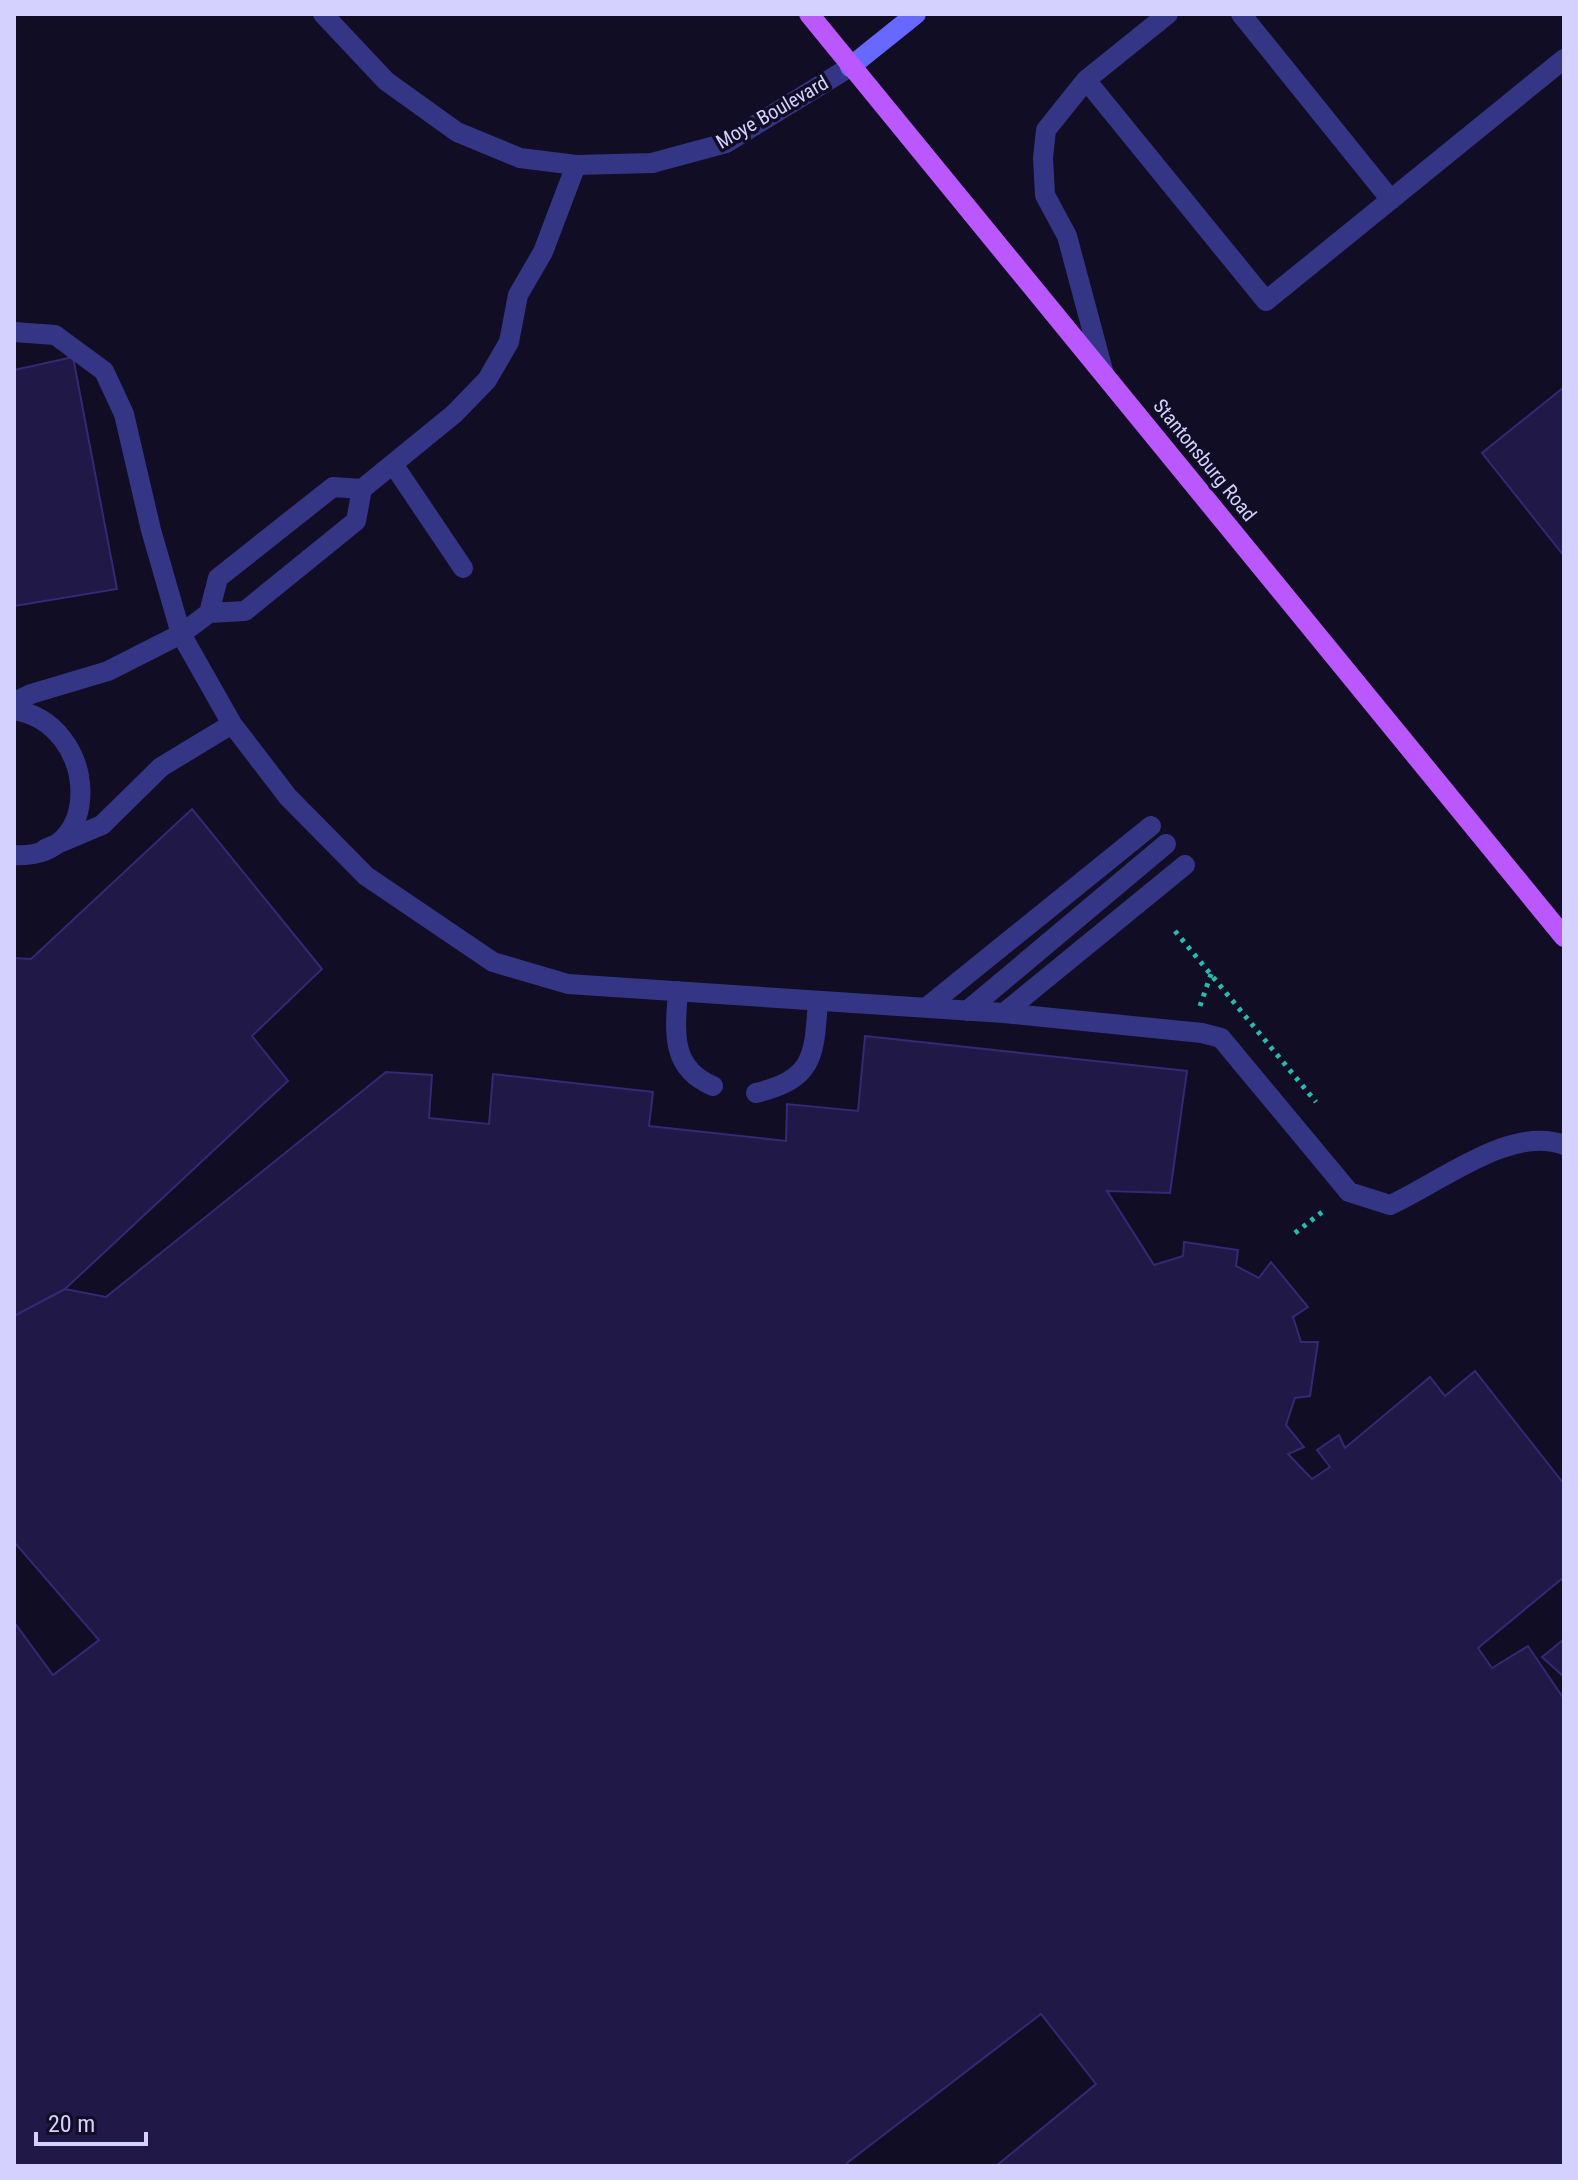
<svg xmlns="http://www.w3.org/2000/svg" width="1578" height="2180" viewBox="0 0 1578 2180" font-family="'Roboto Condensed',sans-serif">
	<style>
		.building { fill: #201846; stroke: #352874; stroke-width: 2 }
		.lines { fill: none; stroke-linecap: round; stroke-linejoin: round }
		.path { stroke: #27bcae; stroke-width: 5; stroke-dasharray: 4 6; stroke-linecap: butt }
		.service { stroke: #353586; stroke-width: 20 }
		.tertiary { stroke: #353586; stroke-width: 20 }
		.secondary { stroke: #6768ff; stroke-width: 20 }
		.primary { stroke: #bb57ff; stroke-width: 20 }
		.labels { text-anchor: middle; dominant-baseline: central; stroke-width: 7; stroke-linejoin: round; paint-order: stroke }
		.street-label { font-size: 20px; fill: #d4d0ff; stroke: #100d24 }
	</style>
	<rect width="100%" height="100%" fill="#100d24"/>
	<path class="building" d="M 73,357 L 117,589 L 14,606 L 14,370 Z
		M 1564,387 L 1564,556 L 1482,453 Z
		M 192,809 L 322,969 L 252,1036 L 288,1081 L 65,1289 L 14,1316 L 14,958 L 31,959 Z
		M 865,1036 L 1187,1071 L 1170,1193 L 1107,1191 L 1154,1265 L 1183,1256 L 1184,1242 L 1238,1250 L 1236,1266 L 1259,1278 L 1271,1262 L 1308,1307 L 1293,1317 L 1301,1342 L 1318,1342 L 1310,1396 L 1295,1398 L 1286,1425 L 1304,1447 L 1288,1454 L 1312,1479 L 1330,1467 L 1317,1450 L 1339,1435 L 1345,1448 L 1430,1377 L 1445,1396 L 1475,1371 L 1564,1484 L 1564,1577 L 1478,1648 L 1492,1668 L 1528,1646 L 1564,1699 L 1564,2166 L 996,2166 L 1096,2084 L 1041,2014 L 847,2163 L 849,2166 L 14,2166 L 14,1622 L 53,1675 L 99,1640 L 14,1542 L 14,1316 L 65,1289 L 106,1297 L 386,1072 L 432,1075 L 429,1118 L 489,1124 L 493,1074 L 653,1092 L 649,1126 L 786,1141 L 787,1104 L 858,1111 Z
		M 1564,1639 L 1564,1677 L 1542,1657 Z"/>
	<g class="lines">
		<path class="path" d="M 1175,931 L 1316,1102
			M 1200,1006 L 1211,974
			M 1295,1233 L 1326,1209"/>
		<path class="service" d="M 1168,14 L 1086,80 L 1266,301 L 1564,59
			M 1241,14 L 1391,200
			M 1086,80 L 1046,130 L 1043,158 L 1045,195 L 1067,236 L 1104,374
			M 14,332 L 55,335 L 104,371 L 124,414 L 151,530 L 181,634 L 232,724 L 288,797 L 366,876 L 493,962 L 568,984 L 1004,1013 L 1202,1033 L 1221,1038 L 1349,1192 L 1390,1205 C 1438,1184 1511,1124 1564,1145
			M 393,464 L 463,568
			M 209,613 L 218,578 L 333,487 L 362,489
			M 14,702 L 31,694 L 108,671 L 181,634 L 209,613 L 245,611 L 356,521 L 362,489 L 454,414 L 487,380 L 509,342 L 518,295 L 543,252 L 576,165
			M 14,710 C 98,723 107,861 14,855
			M 45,849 L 102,825 L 161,767 L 232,724
			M 678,991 C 675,1032 670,1068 713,1086
			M 927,1007 L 1151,826
			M 967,1011 L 1166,844
			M 1004,1013 L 1185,865
			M 756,1093 C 815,1079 814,1055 818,1001"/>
		<path class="tertiary" d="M 323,14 L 386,81 L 457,132 L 520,158 L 576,165 L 652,163 L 726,143 L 850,67"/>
		<path class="secondary" d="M 850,67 L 916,14"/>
		<path class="primary" d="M 809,14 L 1564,937"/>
	</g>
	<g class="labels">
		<g class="street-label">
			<text transform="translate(772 112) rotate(-30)">Moye Boulevard</text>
			<text transform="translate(1205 460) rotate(51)">Stantonsburg Road</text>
		</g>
	</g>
	<rect width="1578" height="2180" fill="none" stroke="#d4d0ff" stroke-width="32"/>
	<path d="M36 2132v12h110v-12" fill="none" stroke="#d4d0ff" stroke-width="4"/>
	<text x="48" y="2132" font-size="24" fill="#d4d0ff" stroke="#100d24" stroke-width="6" paint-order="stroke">20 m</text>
</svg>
